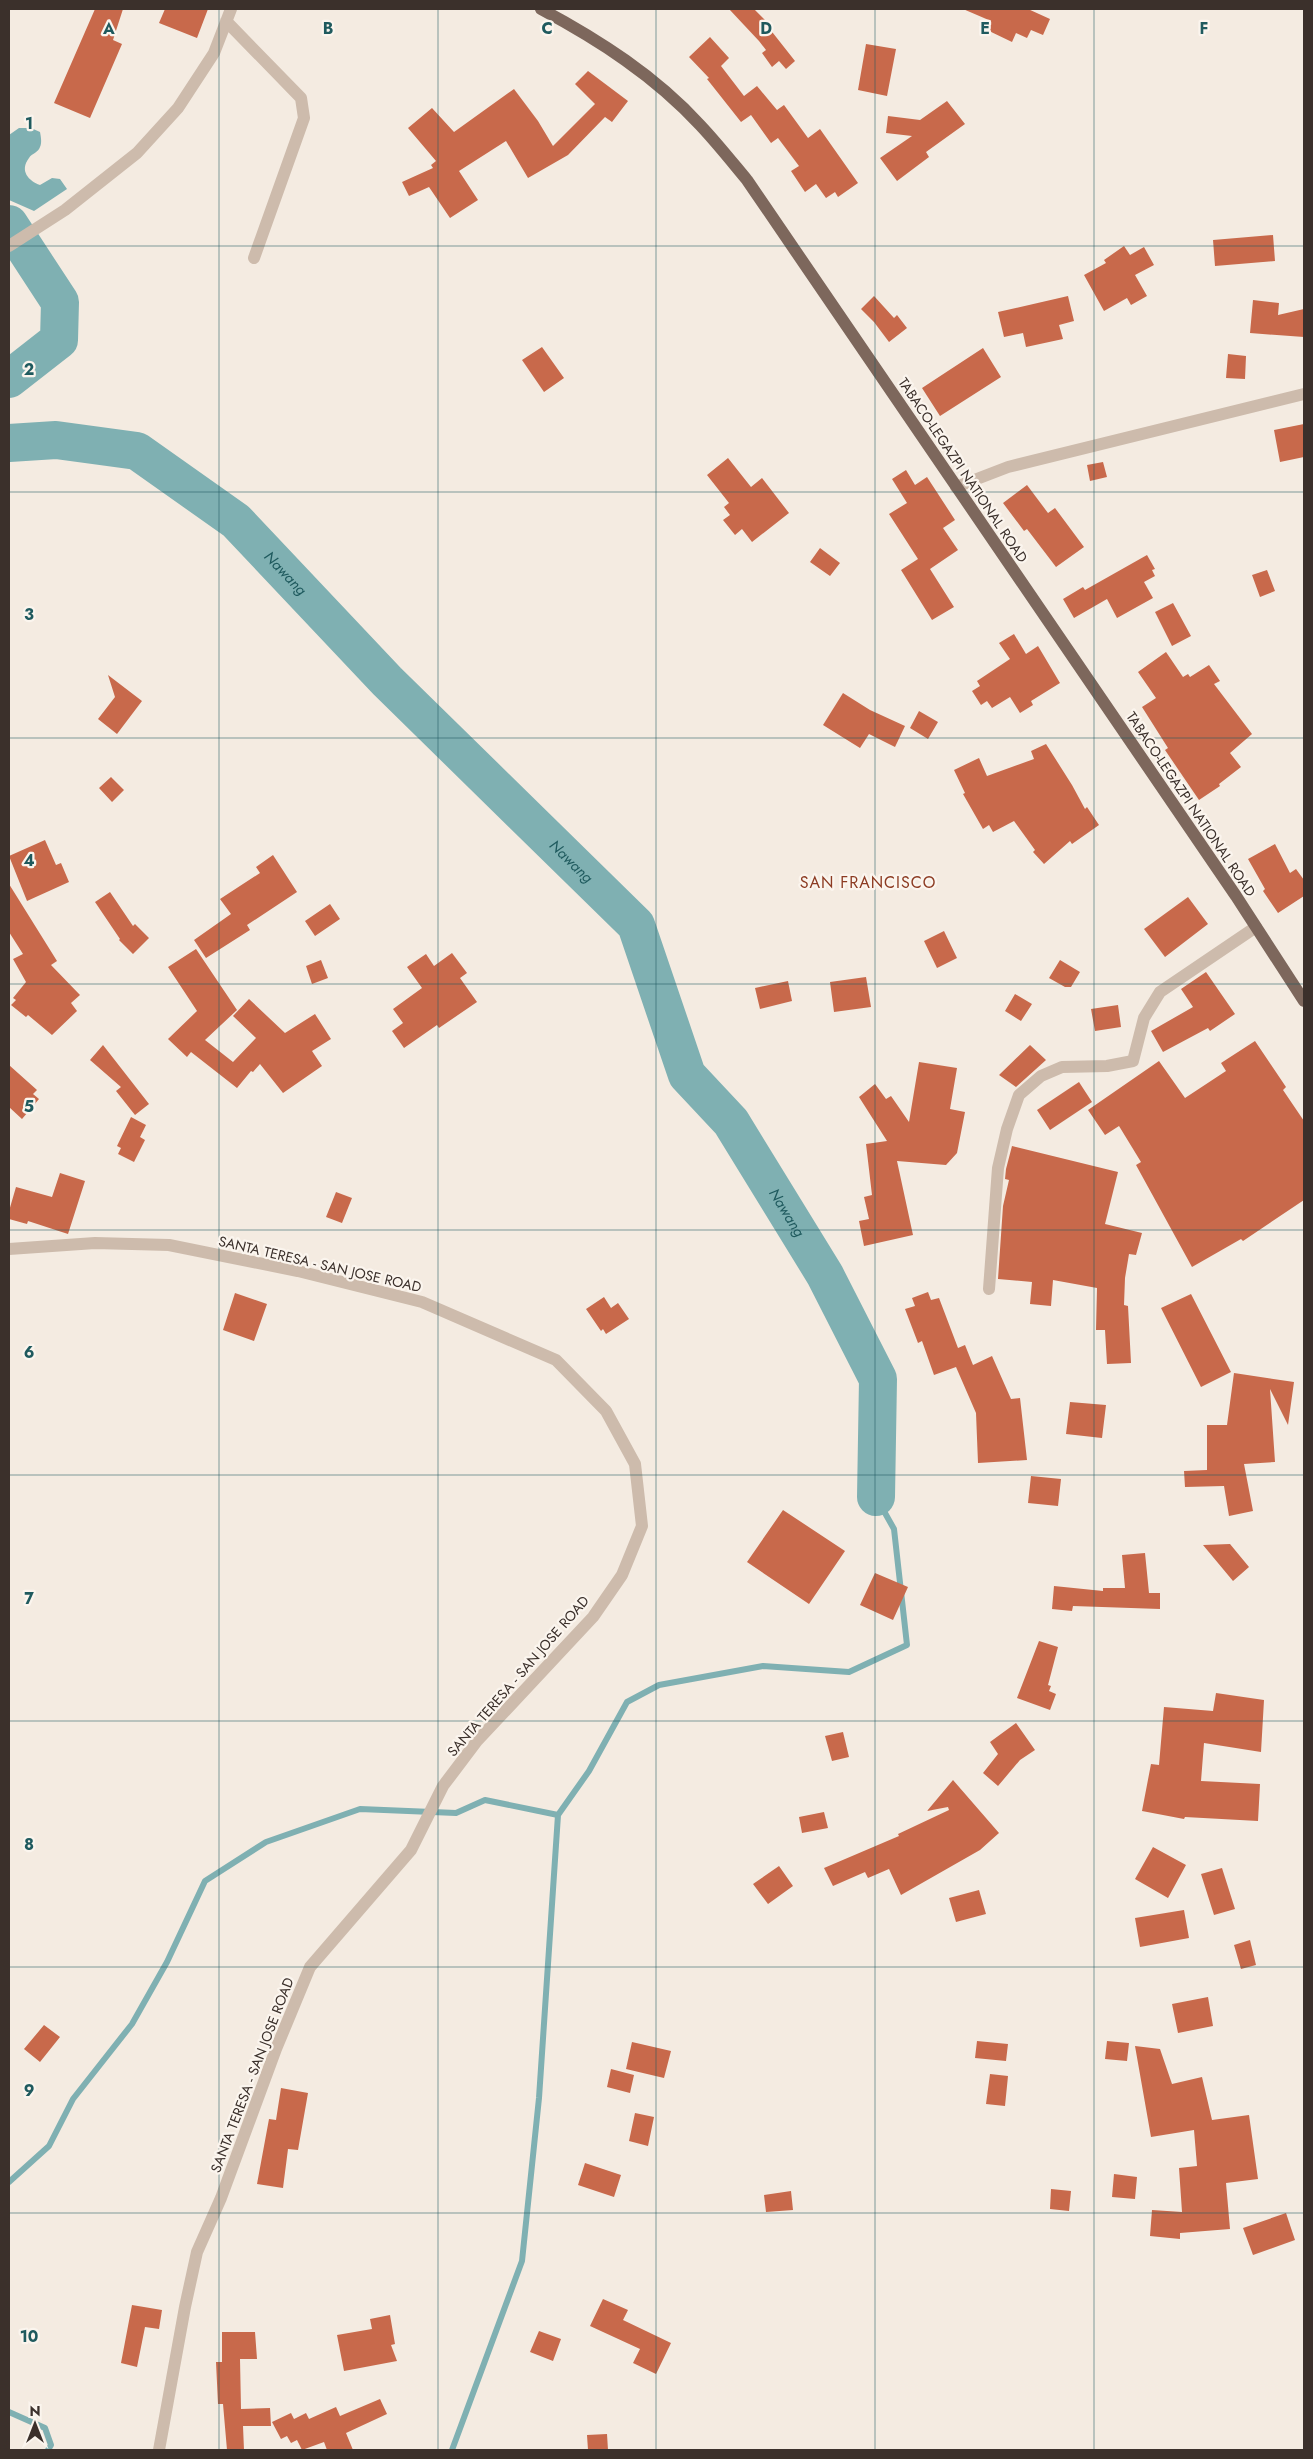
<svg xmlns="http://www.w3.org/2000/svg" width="1313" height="2459" viewBox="0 0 1313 2459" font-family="Jost,sans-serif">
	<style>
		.water { fill: #7fb0b2 }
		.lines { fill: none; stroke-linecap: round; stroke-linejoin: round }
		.stream { stroke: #7fb0b2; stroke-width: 6 }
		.river { stroke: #7fb0b2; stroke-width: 38 }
		.building { fill: #c8694b }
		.minor { stroke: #cdbbac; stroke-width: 12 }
		.major { stroke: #7d675c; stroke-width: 12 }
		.grid { fill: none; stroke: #1f5a5e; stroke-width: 1; stroke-opacity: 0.55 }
		.labels { text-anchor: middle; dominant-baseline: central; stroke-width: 4.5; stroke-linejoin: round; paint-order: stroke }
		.street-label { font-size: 14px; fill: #3b302b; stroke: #fbf5ee }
		.water-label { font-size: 15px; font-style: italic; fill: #1f5a5e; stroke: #fbf5ee }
		.quarter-label { font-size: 16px; letter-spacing: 1px; fill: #8c3b22; stroke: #fbf5ee }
		.grid-label { font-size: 16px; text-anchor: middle; font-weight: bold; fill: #1f5a5e; stroke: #fbf5ee; stroke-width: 4.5; stroke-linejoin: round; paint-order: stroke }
	</style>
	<rect width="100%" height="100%" fill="#f4ebe1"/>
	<path class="water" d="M 19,128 L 31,128 L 40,132 C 41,137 42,143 40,147 C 38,153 32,153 29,158 C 19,171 29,181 40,185 L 52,178 L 60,179 L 67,189 L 34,211 L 9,200 L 9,135 Z"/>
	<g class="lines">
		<path class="stream" d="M 9,2182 L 49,2146 L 73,2099 L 132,2024 L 167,1962 L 205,1881 L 266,1842 L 360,1809 L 456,1813 L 485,1800 L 558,1815 L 589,1771 L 627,1702 L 659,1685 L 763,1666 L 849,1672 L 907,1645 L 894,1529 L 876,1497
			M 9,2412 L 45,2428 L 51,2445 L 48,2450
			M 452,2450 L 522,2261 L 539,2098 L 558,1815"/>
		<g class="river">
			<path d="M 9,224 L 60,302 L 59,340 L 9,379"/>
			<path id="s1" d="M 9,443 L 56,440 L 137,451 L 236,521 L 387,681 L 636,925 L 687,1075 L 731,1122 L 825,1275 L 878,1379 L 876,1497"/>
		</g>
	</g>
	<path class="building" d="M 95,9 L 123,9 L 113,40 L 122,44 L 90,118 L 54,103 Z
		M 165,9 L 208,9 L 197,38 L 159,23 Z
		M 729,9 L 754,9 L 771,26 L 769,28 L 795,61 L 786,69 L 779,61 L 772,67 L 762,53 L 766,50 L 759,41 Z
		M 963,9 L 1028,9 L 1050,19 L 1043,35 L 1031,30 L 1027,38 L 1016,33 L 1012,42 L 987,30 L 991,21 Z
		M 710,37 L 729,58 L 721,66 L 744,96 L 757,86 L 777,110 L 784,105 L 808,138 L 820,129 L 858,183 L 838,197 L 835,192 L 826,198 L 816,184 L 805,192 L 791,171 L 799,166 L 778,138 L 771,143 L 751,115 L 741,122 L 707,79 L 709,78 L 689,57 Z
		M 866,44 L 896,49 L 887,96 L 858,90 Z
		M 588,71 L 628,101 L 612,122 L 605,117 L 568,155 L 528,178 L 506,141 L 459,171 L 478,200 L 450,218 L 429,187 L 409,196 L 402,182 L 433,168 L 431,165 L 436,161 L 408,128 L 432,108 L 454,132 L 514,89 L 538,121 L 553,146 L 595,104 L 575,84 Z
		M 947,101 L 965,124 L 926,152 L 929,157 L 897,181 L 880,158 L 912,136 L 886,133 L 888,116 L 920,120 Z
		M 1273,235 L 1275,261 L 1215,266 L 1213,240 Z
		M 1124,246 L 1130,255 L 1144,247 L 1154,265 L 1135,275 L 1147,296 L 1131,305 L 1127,298 L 1104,311 L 1084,275 L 1106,263 L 1104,260 Z
		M 874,296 L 894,318 L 897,315 L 907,328 L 889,342 L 874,322 L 861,309 Z
		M 1068,296 L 1074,321 L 1059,325 L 1063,339 L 1026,347 L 1023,333 L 1004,337 L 998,312 Z
		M 1253,300 L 1279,303 L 1278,315 L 1304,309 L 1304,337 L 1250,333 Z
		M 542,347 L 564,378 L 544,392 L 522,360 Z
		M 983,348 L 1001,377 L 940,416 L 922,388 Z
		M 1228,354 L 1246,356 L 1245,379 L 1226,378 Z
		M 1304,424 L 1304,457 L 1280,462 L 1274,430 Z
		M 728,458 L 751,487 L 762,478 L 789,513 L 752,542 L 742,529 L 735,535 L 723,520 L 730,515 L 724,507 L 729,503 L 707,475 Z
		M 1103,462 L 1107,477 L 1090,481 L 1087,465 Z
		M 906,470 L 915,485 L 927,477 L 955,520 L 943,528 L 958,550 L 930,569 L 954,607 L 932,620 L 901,570 L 918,559 L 889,514 L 907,503 L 892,479 Z
		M 1027,485 L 1048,513 L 1055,508 L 1084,547 L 1056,567 L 1027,529 L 1024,531 L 1003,503 Z
		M 820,548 L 840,563 L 830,576 L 810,562 Z
		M 1147,555 L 1155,569 L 1152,570 L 1155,576 L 1144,582 L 1153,598 L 1117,618 L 1107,599 L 1074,618 L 1063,599 L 1083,587 L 1085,590 Z
		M 1267,570 L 1275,591 L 1260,597 L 1252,575 Z
		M 1173,603 L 1191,636 L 1172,646 L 1155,612 Z
		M 1014,634 L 1026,654 L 1038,646 L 1060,683 L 1031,701 L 1033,705 L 1020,713 L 1010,697 L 992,708 L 987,701 L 981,705 L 972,691 L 980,686 L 977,681 L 1010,659 L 999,643 Z
		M 1166,652 L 1183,677 L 1188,674 L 1190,677 L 1209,665 L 1220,681 L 1214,684 L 1252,734 L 1230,753 L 1241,767 L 1219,784 L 1220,786 L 1199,800 L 1165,750 L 1168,748 L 1142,707 L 1156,698 L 1138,672 Z
		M 108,675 L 142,701 L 117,734 L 98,719 L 115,697 Z
		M 843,693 L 870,710 L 905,726 L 895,747 L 869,734 L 860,748 L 823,725 Z
		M 919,711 L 938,722 L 928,739 L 910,728 Z
		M 1046,744 L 1072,785 L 1085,809 L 1087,807 L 1099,825 L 1072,844 L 1070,841 L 1044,864 L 1033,852 L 1035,850 L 1014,821 L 993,832 L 989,825 L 983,829 L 963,794 L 965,793 L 954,770 L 979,758 L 987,776 L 1034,759 L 1031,751 Z
		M 111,777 L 124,790 L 112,802 L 99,788 Z
		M 45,840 L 56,865 L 61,863 L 69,882 L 27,901 L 9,856 Z
		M 1275,844 L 1290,873 L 1296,869 L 1304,880 L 1304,896 L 1278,913 L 1263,891 L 1265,889 L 1248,859 Z
		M 273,855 L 297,892 L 247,925 L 250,930 L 206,958 L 194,940 L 231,914 L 220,899 L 260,873 L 256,867 Z
		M 9,884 L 57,961 L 51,965 L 80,995 L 71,1003 L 77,1011 L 52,1035 L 28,1015 L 26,1017 L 11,1005 L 16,1000 L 13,998 L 26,982 L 13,959 L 23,954 L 9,932 Z
		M 110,892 L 133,926 L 135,924 L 149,938 L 133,954 L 119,940 L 120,939 L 95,902 Z
		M 1188,897 L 1208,924 L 1165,957 L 1144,929 Z
		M 330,904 L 340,919 L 315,936 L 305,921 Z
		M 944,931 L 957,958 L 937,968 L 924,941 Z
		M 196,949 L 237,1010 L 205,1040 L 233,1062 L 256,1038 L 233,1016 L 249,999 L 285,1033 L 315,1014 L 331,1039 L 312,1051 L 322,1066 L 283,1093 L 260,1064 L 253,1072 L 251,1071 L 237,1088 L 191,1052 L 187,1057 L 168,1039 L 197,1011 L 168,967 Z
		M 452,953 L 467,973 L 460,978 L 477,1002 L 439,1028 L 437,1025 L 404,1048 L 392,1031 L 403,1023 L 393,1009 L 422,988 L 407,967 L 426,954 L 434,966 Z
		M 321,960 L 328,978 L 312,984 L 306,966 Z
		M 1060,960 L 1080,972 L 1071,987 L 1065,987 L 1049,978 Z
		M 1206,972 L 1235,1014 L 1210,1031 L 1208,1028 L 1163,1052 L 1151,1031 L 1193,1007 L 1181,989 Z
		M 866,977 L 871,1007 L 834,1012 L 830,982 Z
		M 788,981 L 792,1001 L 760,1009 L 755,988 Z
		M 1015,994 L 1032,1004 L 1021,1021 L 1005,1011 Z
		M 1118,1005 L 1121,1027 L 1095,1031 L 1091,1009 Z
		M 1255,1041 L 1286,1087 L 1283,1090 L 1304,1121 L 1304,1200 L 1243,1241 L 1241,1239 L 1192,1267 L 1136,1165 L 1141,1162 L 1119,1126 L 1105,1135 L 1088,1110 L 1159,1061 L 1185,1098 L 1226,1071 L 1221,1063 Z
		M 103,1045 L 149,1104 L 135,1115 L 116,1091 L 121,1087 L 90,1060 Z
		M 1030,1045 L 1046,1060 L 1016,1087 L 999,1075 Z
		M 919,1062 L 957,1068 L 950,1109 L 965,1112 L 957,1153 L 946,1165 L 897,1161 L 913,1235 L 864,1246 L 859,1221 L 869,1219 L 864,1197 L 872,1195 L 866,1144 L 887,1141 L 859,1097 L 875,1084 L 886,1099 L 891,1096 L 909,1122 Z
		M 9,1065 L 37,1090 L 33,1094 L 39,1099 L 22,1119 L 9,1107 Z
		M 1079,1082 L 1092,1102 L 1050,1130 L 1037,1110 Z
		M 131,1117 L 146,1125 L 140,1137 L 145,1140 L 134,1162 L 118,1154 L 121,1148 L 117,1146 Z
		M 1012,1146 L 1118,1172 L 1105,1224 L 1142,1233 L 1136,1255 L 1129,1254 L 1125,1278 L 1124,1305 L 1128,1306 L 1131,1363 L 1107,1364 L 1105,1330 L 1096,1330 L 1097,1288 L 1053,1280 L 1051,1306 L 1030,1304 L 1032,1282 L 998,1279 L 1003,1206 L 1009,1180 L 1005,1179 L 1006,1169 Z
		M 60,1173 L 85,1181 L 68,1234 L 28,1221 L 27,1224 L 9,1219 L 9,1211 L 16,1187 L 52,1197 Z
		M 336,1192 L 352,1198 L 342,1223 L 326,1217 Z
		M 928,1292 L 931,1300 L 939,1298 L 958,1348 L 965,1345 L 973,1365 L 992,1356 L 1011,1399 L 1020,1398 L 1027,1460 L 978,1463 L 976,1413 L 956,1367 L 934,1375 L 922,1341 L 918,1343 L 905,1309 L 915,1306 L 912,1298 Z
		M 235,1293 L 267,1304 L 254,1341 L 223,1330 Z
		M 1191,1294 L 1231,1372 L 1201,1387 L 1161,1308 Z
		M 604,1297 L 611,1308 L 618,1303 L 629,1319 L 606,1334 L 603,1329 L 601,1331 L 586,1309 Z
		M 1234,1373 L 1294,1382 L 1288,1425 L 1270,1389 L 1275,1462 L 1244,1464 L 1253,1511 L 1229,1516 L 1224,1486 L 1185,1487 L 1184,1471 L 1207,1470 L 1207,1425 L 1227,1425 Z
		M 1070,1402 L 1106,1405 L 1102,1438 L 1066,1434 Z
		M 1031,1476 L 1061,1479 L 1058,1506 L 1028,1503 Z
		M 783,1510 L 845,1551 L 809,1604 L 747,1562 Z
		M 1230,1544 L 1249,1567 L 1233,1581 L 1203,1545 Z
		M 1145,1553 L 1149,1593 L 1160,1593 L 1160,1609 L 1073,1606 L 1072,1611 L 1052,1609 L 1054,1586 L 1103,1591 L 1103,1588 L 1125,1588 L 1122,1555 Z
		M 875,1573 L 908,1587 L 893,1620 L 860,1605 Z
		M 1039,1641 L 1058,1647 L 1048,1685 L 1051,1686 L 1049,1691 L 1056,1694 L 1050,1710 L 1017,1698 Z
		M 1216,1693 L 1264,1700 L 1261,1752 L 1204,1743 L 1201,1781 L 1260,1784 L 1258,1821 L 1185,1817 L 1184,1819 L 1142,1811 L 1151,1764 L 1159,1765 L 1164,1707 L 1213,1711 Z
		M 1016,1723 L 1035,1750 L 1020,1760 L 998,1786 L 983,1773 L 998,1754 L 990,1742 Z
		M 843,1732 L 849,1757 L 832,1761 L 825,1736 Z
		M 953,1780 L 999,1833 L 980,1850 L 901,1895 L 889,1869 L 868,1878 L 865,1872 L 833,1886 L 824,1868 L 899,1836 L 898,1834 L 949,1810 L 948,1807 L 927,1811 Z
		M 824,1812 L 828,1828 L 802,1833 L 799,1817 Z
		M 1153,1847 L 1186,1865 L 1168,1898 L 1135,1879 Z
		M 779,1866 L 793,1886 L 768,1904 L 753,1884 Z
		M 1222,1868 L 1235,1909 L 1214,1915 L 1201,1874 Z
		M 979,1890 L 986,1914 L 956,1922 L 949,1898 Z
		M 1184,1910 L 1189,1938 L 1140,1947 L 1135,1918 Z
		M 1250,1940 L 1256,1965 L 1241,1969 L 1234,1945 Z
		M 1208,1997 L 1213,2026 L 1178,2033 L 1172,2004 Z
		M 44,2025 L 60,2037 L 40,2062 L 24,2049 Z
		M 977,2041 L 1008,2044 L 1006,2061 L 975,2058 Z
		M 1107,2041 L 1129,2043 L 1127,2061 L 1105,2059 Z
		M 632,2042 L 671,2051 L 664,2078 L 626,2069 Z
		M 1135,2046 L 1160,2049 L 1172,2084 L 1202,2077 L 1212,2120 L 1249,2115 L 1258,2179 L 1226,2183 L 1230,2229 L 1180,2233 L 1180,2239 L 1150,2236 L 1152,2210 L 1182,2212 L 1179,2168 L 1197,2166 L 1194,2130 L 1151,2137 Z
		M 611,2069 L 634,2075 L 630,2093 L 607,2087 Z
		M 990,2074 L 1008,2076 L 1005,2106 L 986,2104 Z
		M 281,2088 L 308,2093 L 298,2150 L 288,2149 L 283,2188 L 257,2184 L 269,2119 L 276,2120 Z
		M 635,2113 L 654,2117 L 648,2146 L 629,2141 Z
		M 585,2163 L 621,2175 L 614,2197 L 578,2185 Z
		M 1114,2174 L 1137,2177 L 1135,2199 L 1112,2197 Z
		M 1051,2189 L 1071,2191 L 1069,2211 L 1050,2209 Z
		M 791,2191 L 793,2210 L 766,2212 L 764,2195 Z
		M 1286,2213 L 1295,2240 L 1253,2255 L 1243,2228 Z
		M 603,2299 L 628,2310 L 623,2320 L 671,2343 L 656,2374 L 633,2363 L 640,2349 L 590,2326 Z
		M 132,2305 L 162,2310 L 159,2329 L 145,2327 L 137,2367 L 121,2363 Z
		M 390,2315 L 395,2344 L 391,2345 L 397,2361 L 344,2371 L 337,2335 L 372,2329 L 370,2319 Z
		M 539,2331 L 561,2339 L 553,2361 L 530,2352 Z
		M 222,2332 L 255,2332 L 257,2359 L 240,2359 L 241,2409 L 270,2408 L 271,2426 L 243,2426 L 244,2450 L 227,2450 L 223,2404 L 218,2404 L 216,2362 L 222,2362 Z
		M 380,2399 L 387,2414 L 346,2433 L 353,2450 L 327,2450 L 324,2442 L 302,2450 L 297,2440 L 291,2443 L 287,2436 L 281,2439 L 272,2422 L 291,2413 L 294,2419 L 306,2413 L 309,2419 L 336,2407 L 340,2416 Z
		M 607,2434 L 608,2450 L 588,2450 L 587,2435 Z"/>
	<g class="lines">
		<path class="minor" d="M 226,21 L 301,98 L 304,118 L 254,258
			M 9,246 L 65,210 L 137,153 L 178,108 L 214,53 L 231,9
			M 956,487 L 1008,467 L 1304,394
			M 9,1249 L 95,1243 L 169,1245 L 298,1271 L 422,1302 L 556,1360 L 606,1411 L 635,1464 L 642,1526 L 622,1575 L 593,1617 L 477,1741 L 443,1786 L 411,1850 L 310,1967 L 276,2049 L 221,2198 L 197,2252 L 185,2307 L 159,2450
			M 989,1289 L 998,1168 L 1007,1129 L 1019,1095 L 1041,1076 L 1062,1067 L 1107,1066 L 1133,1061 L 1144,1018 L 1160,992 L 1256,927"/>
		<path class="major" d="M 541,9 C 599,40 655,76 700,125 C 717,143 732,162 747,180 L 1236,896 L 1304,1001"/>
	</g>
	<path class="grid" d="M 219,9 L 219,2450M 438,9 L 438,2450M 656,9 L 656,2450M 875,9 L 875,2450M 1094,9 L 1094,2450M 9,246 L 1304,246M 9,492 L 1304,492M 9,738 L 1304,738M 9,984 L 1304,984M 9,1230 L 1304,1230M 9,1475 L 1304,1475M 9,1721 L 1304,1721M 9,1967 L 1304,1967M 9,2213 L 1304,2213"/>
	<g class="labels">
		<g class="street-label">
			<text transform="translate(963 470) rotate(56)">TABACO-LEGAZPI NATIONAL ROAD</text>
			<text transform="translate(1191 804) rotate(56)">TABACO-LEGAZPI NATIONAL ROAD</text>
			<text transform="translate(320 1264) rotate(13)">SANTA TERESA - SAN JOSE ROAD</text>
			<text transform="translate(518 1676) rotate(-49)">SANTA TERESA - SAN JOSE ROAD</text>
			<text transform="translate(252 2075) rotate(-69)">SANTA TERESA - SAN JOSE ROAD</text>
		</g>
		<g class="water-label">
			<text stroke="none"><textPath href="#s1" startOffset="322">Nawang</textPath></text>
			<text stroke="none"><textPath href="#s1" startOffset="728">Nawang</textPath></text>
			<text stroke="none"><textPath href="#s1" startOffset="1148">Nawang</textPath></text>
		</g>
		<g class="quarter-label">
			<text x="868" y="882">SAN FRANCISCO</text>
		</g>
	</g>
	<g class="grid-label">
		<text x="109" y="34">A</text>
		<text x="328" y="34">B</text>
		<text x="547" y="34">C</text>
		<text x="766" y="34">D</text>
		<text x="985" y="34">E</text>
		<text x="1204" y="34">F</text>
		<text x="29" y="129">1</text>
		<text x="29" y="375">2</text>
		<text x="29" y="620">3</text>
		<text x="29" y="866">4</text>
		<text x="29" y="1112">5</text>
		<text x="29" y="1358">6</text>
		<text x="29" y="1604">7</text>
		<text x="29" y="1850">8</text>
		<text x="29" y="2096">9</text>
		<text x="29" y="2342">10</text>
	</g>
	<rect width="1313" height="2459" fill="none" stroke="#3b302b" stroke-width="20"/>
	<g transform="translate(35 2424)" stroke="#fbf5ee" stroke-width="4" paint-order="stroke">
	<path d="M0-4L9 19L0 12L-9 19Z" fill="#3b302b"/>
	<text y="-8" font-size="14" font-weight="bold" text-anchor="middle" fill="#3b302b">N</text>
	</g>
</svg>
